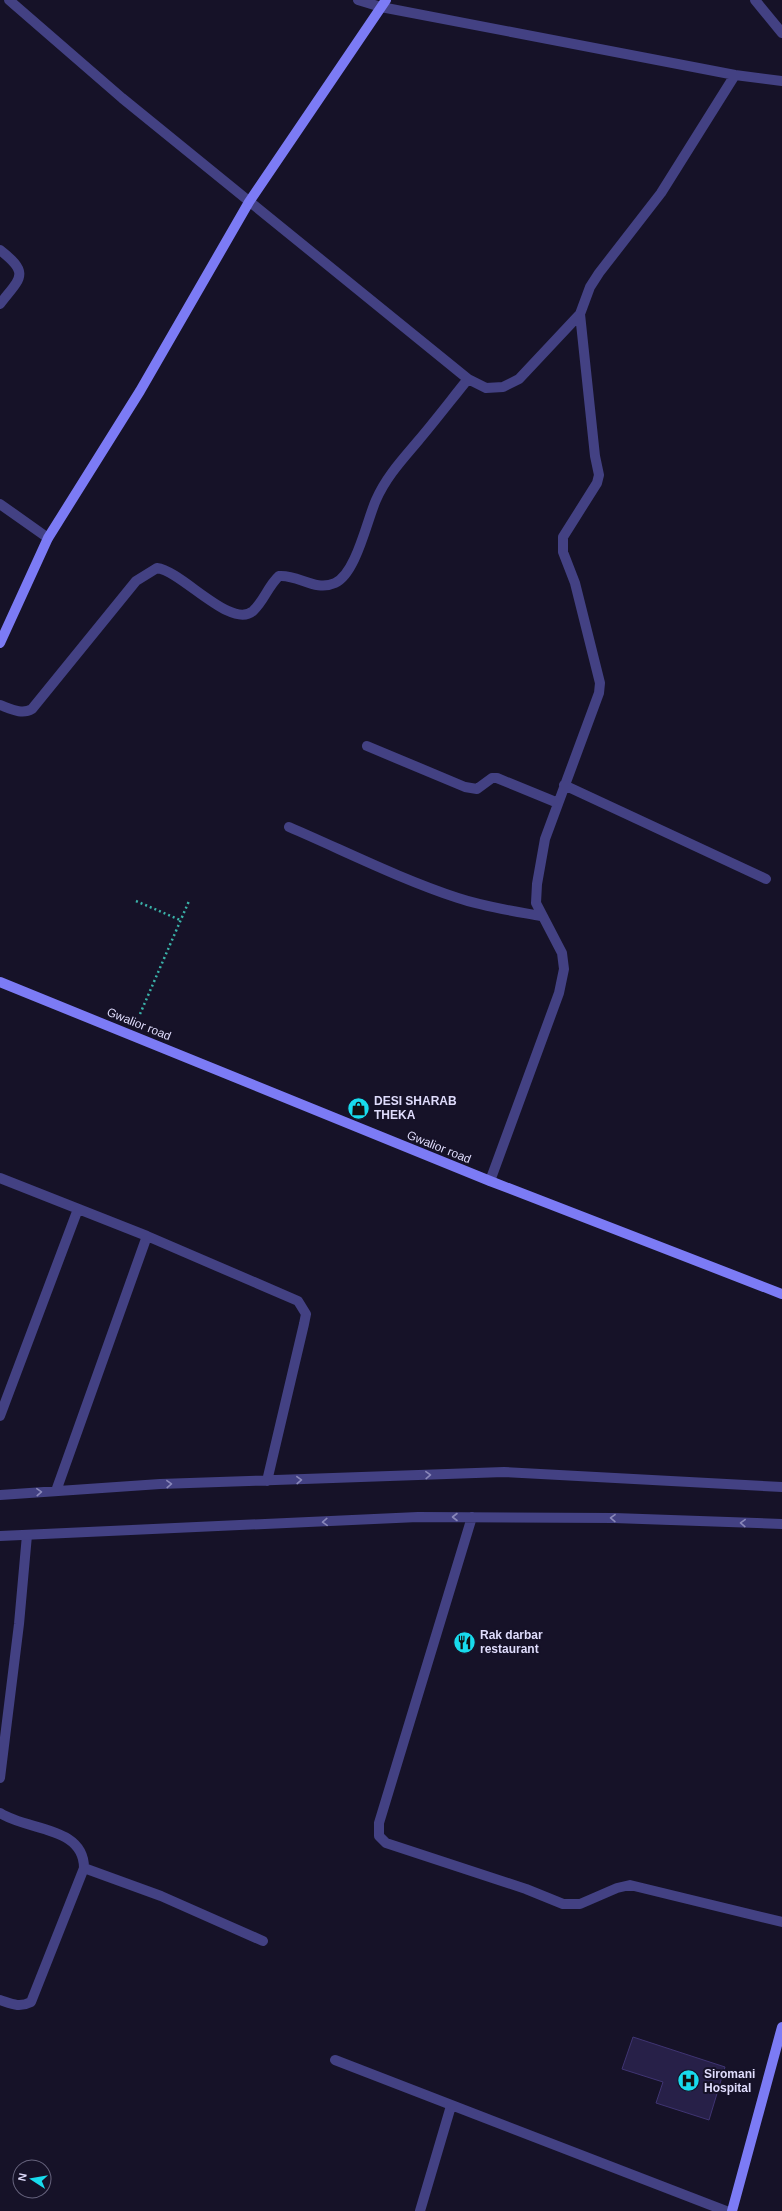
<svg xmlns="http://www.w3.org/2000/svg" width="782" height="2211" viewBox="0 0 782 2211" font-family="Arial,sans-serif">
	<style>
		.building { fill: #272048; stroke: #3f3472 }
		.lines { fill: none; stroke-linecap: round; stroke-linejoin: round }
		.path { stroke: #3ab2a9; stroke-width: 2.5; stroke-dasharray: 2 3; stroke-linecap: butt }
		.lane { stroke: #434183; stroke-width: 10 }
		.street { stroke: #434183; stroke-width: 10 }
		.secondary { stroke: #7c7bf5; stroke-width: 10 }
		.oneway { stroke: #8987b9 }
		.labels { text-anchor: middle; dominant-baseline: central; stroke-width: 4; stroke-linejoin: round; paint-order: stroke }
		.street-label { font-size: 12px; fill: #dfdcfc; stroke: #161228 }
		.poi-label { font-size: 12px; font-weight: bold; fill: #dfdcfc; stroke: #161228; text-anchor: start }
	</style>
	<rect width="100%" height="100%" fill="#161228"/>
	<path class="building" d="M 633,2037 L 725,2067 L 709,2120 L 656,2103 L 663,2082 L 622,2069 Z"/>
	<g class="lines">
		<path class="path" d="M 136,901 L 180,920
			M 140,1014 L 189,901"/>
		<path class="lane" d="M 0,1778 L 19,1624 L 27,1535
			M 0,1813 C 27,1831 84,1826 84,1868 L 31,2002 C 19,2008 12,2004 0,2000
			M 84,1868 L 161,1896 L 263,1941"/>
		<path class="street" d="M 9,0 L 122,98 L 468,379 L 486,388 L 503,387 L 519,379 L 580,314 L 590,287 L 599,273 L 661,193 L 735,75
			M 358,0 L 381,7 L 735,75 L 782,81
			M 755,0 L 782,33
			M 0,250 C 31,274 20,278 0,304
			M 0,504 L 48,538
			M 0,705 C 11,709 22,715 32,709 L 136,581 L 157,568 C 182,571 231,630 253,611 C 264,601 268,586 279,576 C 298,574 315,592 335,583 C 356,574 367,520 376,500 C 386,477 402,460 418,441 C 435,421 451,400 468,379
			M 367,746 L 465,787 L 477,789 L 492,778 L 497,778 L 558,803
			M 564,785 L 766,879
			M 289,827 C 345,851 400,879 458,898 C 485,907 513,911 541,916
			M 0,1178 L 147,1236 L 298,1301 L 306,1314 L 304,1324 L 267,1481
			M 490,1181 L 559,993 L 564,969 L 562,953 L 536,903 L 537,884 L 545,839 L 599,693 L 600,683 L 575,583 L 563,552 L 563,537 L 597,483 L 599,475 L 595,456 L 580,314
			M 0,1416 L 78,1209
			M 56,1491 L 147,1236
			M 0,1495 L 160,1484 L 504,1472 L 782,1487
			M 472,1517 L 379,1823 L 379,1836 L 386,1843 L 526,1889 L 563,1904 L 580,1904 L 617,1888 L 630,1885 L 782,1922
			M 0,1536 L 418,1517 L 614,1518 L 782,1524
			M 335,2060 L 726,2211
			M 420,2211 L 451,2106"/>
		<path class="secondary" d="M 0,643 L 48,538 L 140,391 L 249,202 L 386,0
			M 0,982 L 490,1181 L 782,1294
			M 732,2211 L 782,2027"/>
	</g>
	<defs><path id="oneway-chevron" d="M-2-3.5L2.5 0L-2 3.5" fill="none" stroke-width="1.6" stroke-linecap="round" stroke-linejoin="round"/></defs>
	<g class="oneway">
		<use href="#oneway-chevron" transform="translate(428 1475) rotate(-2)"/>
		<use href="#oneway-chevron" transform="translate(299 1480) rotate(-2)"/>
		<use href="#oneway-chevron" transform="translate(169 1484) rotate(-2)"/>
		<use href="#oneway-chevron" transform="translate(39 1492) rotate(-3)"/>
		<use href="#oneway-chevron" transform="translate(455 1517) rotate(-180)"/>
		<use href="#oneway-chevron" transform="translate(613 1518) rotate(-179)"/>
		<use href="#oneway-chevron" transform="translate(325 1522) rotate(177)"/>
		<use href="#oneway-chevron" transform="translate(743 1523) rotate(-178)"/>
	</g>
	<defs>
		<symbol id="shop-disc" viewBox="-11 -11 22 22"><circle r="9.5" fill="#18dbed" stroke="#161228"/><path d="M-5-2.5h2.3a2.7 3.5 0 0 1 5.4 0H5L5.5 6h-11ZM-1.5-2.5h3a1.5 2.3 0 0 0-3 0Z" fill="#111"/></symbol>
		<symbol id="restaurant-disc" viewBox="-11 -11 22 22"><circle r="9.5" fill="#18dbed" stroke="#161228"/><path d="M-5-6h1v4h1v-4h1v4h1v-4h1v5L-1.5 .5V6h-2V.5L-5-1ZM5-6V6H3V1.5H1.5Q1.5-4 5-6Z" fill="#111"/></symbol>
		<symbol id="hospital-disc" viewBox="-11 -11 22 22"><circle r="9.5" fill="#18dbed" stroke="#161228"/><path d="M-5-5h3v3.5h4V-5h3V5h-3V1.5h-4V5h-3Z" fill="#111"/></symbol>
	</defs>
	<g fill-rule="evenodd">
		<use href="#shop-disc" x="346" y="1096" width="25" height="25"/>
		<use href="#restaurant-disc" x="452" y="1630" width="25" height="25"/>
		<use href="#hospital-disc" x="676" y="2068" width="25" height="25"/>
	</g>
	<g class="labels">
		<g class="street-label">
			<text transform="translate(139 1024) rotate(22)">Gwalior road</text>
			<text transform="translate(439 1147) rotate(22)">Gwalior road</text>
		</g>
		<g class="poi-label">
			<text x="374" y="1101">DESI SHARAB<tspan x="374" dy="14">THEKA</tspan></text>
			<text x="480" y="1635">Rak darbar<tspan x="480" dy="14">restaurant</tspan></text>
			<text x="704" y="2074">Siromani<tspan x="704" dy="14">Hospital</tspan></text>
		</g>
	</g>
	<g transform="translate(32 2179) rotate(282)"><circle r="19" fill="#161228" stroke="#66637d"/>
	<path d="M0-3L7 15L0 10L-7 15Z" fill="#18dbed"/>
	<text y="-6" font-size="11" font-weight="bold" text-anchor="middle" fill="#dfdcfc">N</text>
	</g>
</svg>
